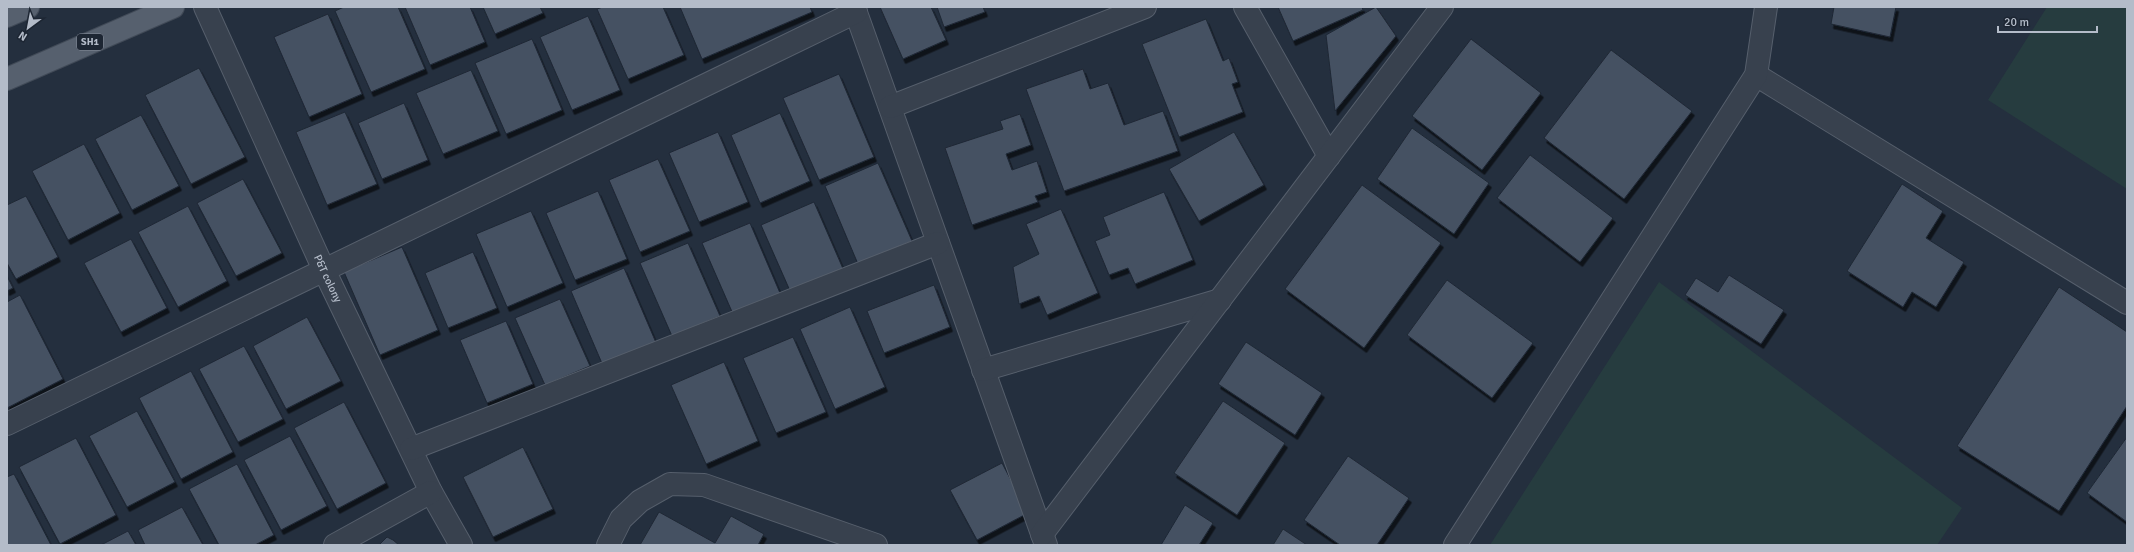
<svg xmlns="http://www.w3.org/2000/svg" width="2134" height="552" viewBox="0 0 2134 552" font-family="Signika,sans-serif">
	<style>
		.green { fill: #263c3f }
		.building { fill: #455162; stroke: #1f2835; filter: url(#shadow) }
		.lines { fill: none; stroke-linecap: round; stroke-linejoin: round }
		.minor-casing { stroke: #565f6c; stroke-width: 24 }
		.tertiary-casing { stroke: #565f6c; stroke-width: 24 }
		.primary-casing { stroke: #414a57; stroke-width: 24 }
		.minor { stroke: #38414e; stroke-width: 22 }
		.tertiary { stroke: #38414e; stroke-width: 22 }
		.primary { stroke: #56606e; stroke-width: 22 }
		.labels { text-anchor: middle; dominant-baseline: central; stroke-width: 4; stroke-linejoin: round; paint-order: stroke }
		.shield { fill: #1d2633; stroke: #878f9c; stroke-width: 1 }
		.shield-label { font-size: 10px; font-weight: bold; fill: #b4bcc9 }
		.street-label { font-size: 11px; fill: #b4bcc9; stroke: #1d2633 }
	</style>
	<defs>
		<filter id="shadow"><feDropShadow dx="2.5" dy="4.5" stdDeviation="0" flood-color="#0009"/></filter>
	</defs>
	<rect width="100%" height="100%" fill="#242f3e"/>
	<path class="green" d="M 2047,7 L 2127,7 L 2127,189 L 1988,100 Z
		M 1659,282 L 1962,508 L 1937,545 L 1490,545 Z"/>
	<path class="building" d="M 344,7 L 398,7 L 425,69 L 371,92 L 335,11 Z
		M 405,7 L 470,7 L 485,42 L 430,65 Z
		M 483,7 L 540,7 L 543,13 L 495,34 Z
		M 603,7 L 663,7 L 684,55 L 628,79 L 597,9 Z
		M 680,7 L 810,7 L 812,12 L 702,59 Z
		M 880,7 L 931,7 L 946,40 L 903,59 Z
		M 937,7 L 983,7 L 985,12 L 944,27 Z
		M 1278,7 L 1362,7 L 1363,10 L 1293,41 Z
		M 1376,7 L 1396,36 L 1335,111 L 1326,35 Z
		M 1834,7 L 1896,7 L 1890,37 L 1831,24 Z
		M 328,14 L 362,94 L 309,117 L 274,37 Z
		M 588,16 L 620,90 L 572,110 L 540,37 Z
		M 1206,19 L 1223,61 L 1229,58 L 1238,82 L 1232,84 L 1243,112 L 1179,137 L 1142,44 Z
		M 532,39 L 562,110 L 506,134 L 475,63 Z
		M 1471,39 L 1541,93 L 1482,170 L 1412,116 Z
		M 1611,50 L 1692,111 L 1624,199 L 1544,138 Z
		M 199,68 L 245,157 L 191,184 L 145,95 Z
		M 1083,69 L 1090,89 L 1108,83 L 1124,125 L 1163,111 L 1178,151 L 1064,191 L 1026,89 Z
		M 471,70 L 498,131 L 443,154 L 416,93 Z
		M 839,74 L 874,157 L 819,180 L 783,98 Z
		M 404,103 L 428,160 L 382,179 L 358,123 Z
		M 345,112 L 377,184 L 327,205 L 296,132 Z
		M 780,113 L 810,181 L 760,203 L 731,135 Z
		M 1020,114 L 1031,145 L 1006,154 L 1012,170 L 1037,161 L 1047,192 L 1035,196 L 1038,202 L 972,225 L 945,148 L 1003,129 L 1000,121 Z
		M 141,115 L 179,186 L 132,210 L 95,139 Z
		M 1412,128 L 1489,183 L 1454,234 L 1377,179 Z
		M 718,132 L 748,202 L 699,222 L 669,153 Z
		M 1234,132 L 1264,185 L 1199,221 L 1169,169 Z
		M 84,144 L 120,213 L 68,240 L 32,171 Z
		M 1530,155 L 1613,218 L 1580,262 L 1497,198 Z
		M 658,159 L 690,231 L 640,252 L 609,180 Z
		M 878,163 L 912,241 L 858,264 L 825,186 Z
		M 243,179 L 282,253 L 236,276 L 197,203 Z
		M 1902,184 L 1943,211 L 1926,238 L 1964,262 L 1936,307 L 1912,292 L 1903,307 L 1847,271 Z
		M 1362,185 L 1441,243 L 1364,348 L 1285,289 Z
		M 598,191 L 627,259 L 575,280 L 546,213 Z
		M 1164,192 L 1193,260 L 1135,284 L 1128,268 L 1109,275 L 1095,241 L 1110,235 L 1103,217 Z
		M 26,196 L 58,257 L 16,279 L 7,263 L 7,205 Z
		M 814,202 L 844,271 L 791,293 L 761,225 Z
		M 188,206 L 227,281 L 178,307 L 138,232 Z
		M 1061,209 L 1098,293 L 1047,315 L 1039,296 L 1019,304 L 1013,267 L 1039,254 L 1026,224 Z
		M 531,211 L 563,283 L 507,307 L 476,234 Z
		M 750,223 L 780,293 L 733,314 L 702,243 Z
		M 131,239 L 167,308 L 121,332 L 84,263 Z
		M 688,243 L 720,316 L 672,336 L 640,263 Z
		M 402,247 L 438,330 L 380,355 L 344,272 Z
		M 473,252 L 497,308 L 448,328 L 425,273 Z
		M 624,268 L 657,345 L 604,368 L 571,291 Z
		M 1729,275 L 1784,310 L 1761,344 L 1685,295 L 1696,278 L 1718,292 Z
		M 7,276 L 13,288 L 7,291 Z
		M 1447,280 L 1533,343 L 1492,398 L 1407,335 Z
		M 934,285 L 950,327 L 884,353 L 867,311 Z
		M 2059,287 L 2127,332 L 2127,406 L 2059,511 L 1957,446 Z
		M 20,295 L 63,379 L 7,408 L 7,302 Z
		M 560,299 L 590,366 L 545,385 L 515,318 Z
		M 850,307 L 885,387 L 835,409 L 800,329 Z
		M 307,317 L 341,381 L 286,409 L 253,346 Z
		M 506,321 L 533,384 L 487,403 L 460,340 Z
		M 793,337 L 826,412 L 776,433 L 743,358 Z
		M 1246,342 L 1322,393 L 1295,435 L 1218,384 Z
		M 244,346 L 283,419 L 238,442 L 199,369 Z
		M 724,362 L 758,441 L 706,464 L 671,385 Z
		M 191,371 L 233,452 L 181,479 L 139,398 Z
		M 1223,401 L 1285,443 L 1237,515 L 1174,473 Z
		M 344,402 L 386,483 L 337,509 L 294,428 Z
		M 137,411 L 175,482 L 127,507 L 89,436 Z
		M 290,436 L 327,506 L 281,530 L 244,460 Z
		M 2127,437 L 2127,522 L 2087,493 Z
		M 76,438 L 116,515 L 60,544 L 19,467 Z
		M 523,447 L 553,509 L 493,537 L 463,477 Z
		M 1348,456 L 1409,498 L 1377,545 L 1340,545 L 1304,520 Z
		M 1002,463 L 1028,513 L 977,540 L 950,490 Z
		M 237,464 L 274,535 L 255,545 L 219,545 L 189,489 Z
		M 14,474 L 51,545 L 7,545 L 7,477 Z
		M 1185,505 L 1213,523 L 1199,545 L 1161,545 Z
		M 182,507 L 203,545 L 145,545 L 138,530 Z
		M 659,512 L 715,543 L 731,516 L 764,534 L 758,545 L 640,545 Z
		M 1283,529 L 1307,545 L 1273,545 Z
		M 128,531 L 136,545 L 101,545 Z
		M 387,537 L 393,540 L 399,545 L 379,545 Z"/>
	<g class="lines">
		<defs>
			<g id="minor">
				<path id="s1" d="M 205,7 L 324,270 L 431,492 L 461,545"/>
				<path d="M 854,7 L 1046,545"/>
				<path d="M 1245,7 L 1329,156"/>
				<path d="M 1756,75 L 2127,303"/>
				<path d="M 890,107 L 1145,7"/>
				<path d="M 983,370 L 1220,300"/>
				<path d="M 7,424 L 856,12"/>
				<path d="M 411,449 L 938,243"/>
				<path d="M 1042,534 L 1442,7"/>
				<path d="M 335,545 L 431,492"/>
				<path d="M 608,545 L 621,519 L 640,501 L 670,484 L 704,485 L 876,545"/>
			</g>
			<path id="tertiary" d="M 1455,545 L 1756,75 L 1766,7"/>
			<path id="primary" d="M 7,16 L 28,7
				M 7,79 L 173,7"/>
		</defs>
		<use href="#minor" class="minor-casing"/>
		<use href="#tertiary" class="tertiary-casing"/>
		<use href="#primary" class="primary-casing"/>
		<use href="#minor" class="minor"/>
		<use href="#tertiary" class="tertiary"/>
		<use href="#primary" class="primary"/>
	</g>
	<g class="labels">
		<rect class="shield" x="77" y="34" width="26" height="16" rx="3"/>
		<g class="shield-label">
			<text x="90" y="42">SH1</text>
		</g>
		<g class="street-label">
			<text stroke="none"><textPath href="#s1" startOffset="298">P&amp;T colony</textPath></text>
		</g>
	</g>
	<rect width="2134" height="552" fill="none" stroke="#b4bcc9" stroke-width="16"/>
	<g transform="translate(28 28) rotate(212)" stroke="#1d2633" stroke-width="3" paint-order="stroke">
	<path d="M0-3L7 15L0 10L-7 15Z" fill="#b4bcc9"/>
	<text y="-6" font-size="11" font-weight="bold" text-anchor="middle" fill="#b4bcc9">N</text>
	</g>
	<path d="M1998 26v6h99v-6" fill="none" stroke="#b4bcc9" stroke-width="2"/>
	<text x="2004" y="26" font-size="12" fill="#b4bcc9" stroke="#1d2633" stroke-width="3" paint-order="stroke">20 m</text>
</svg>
